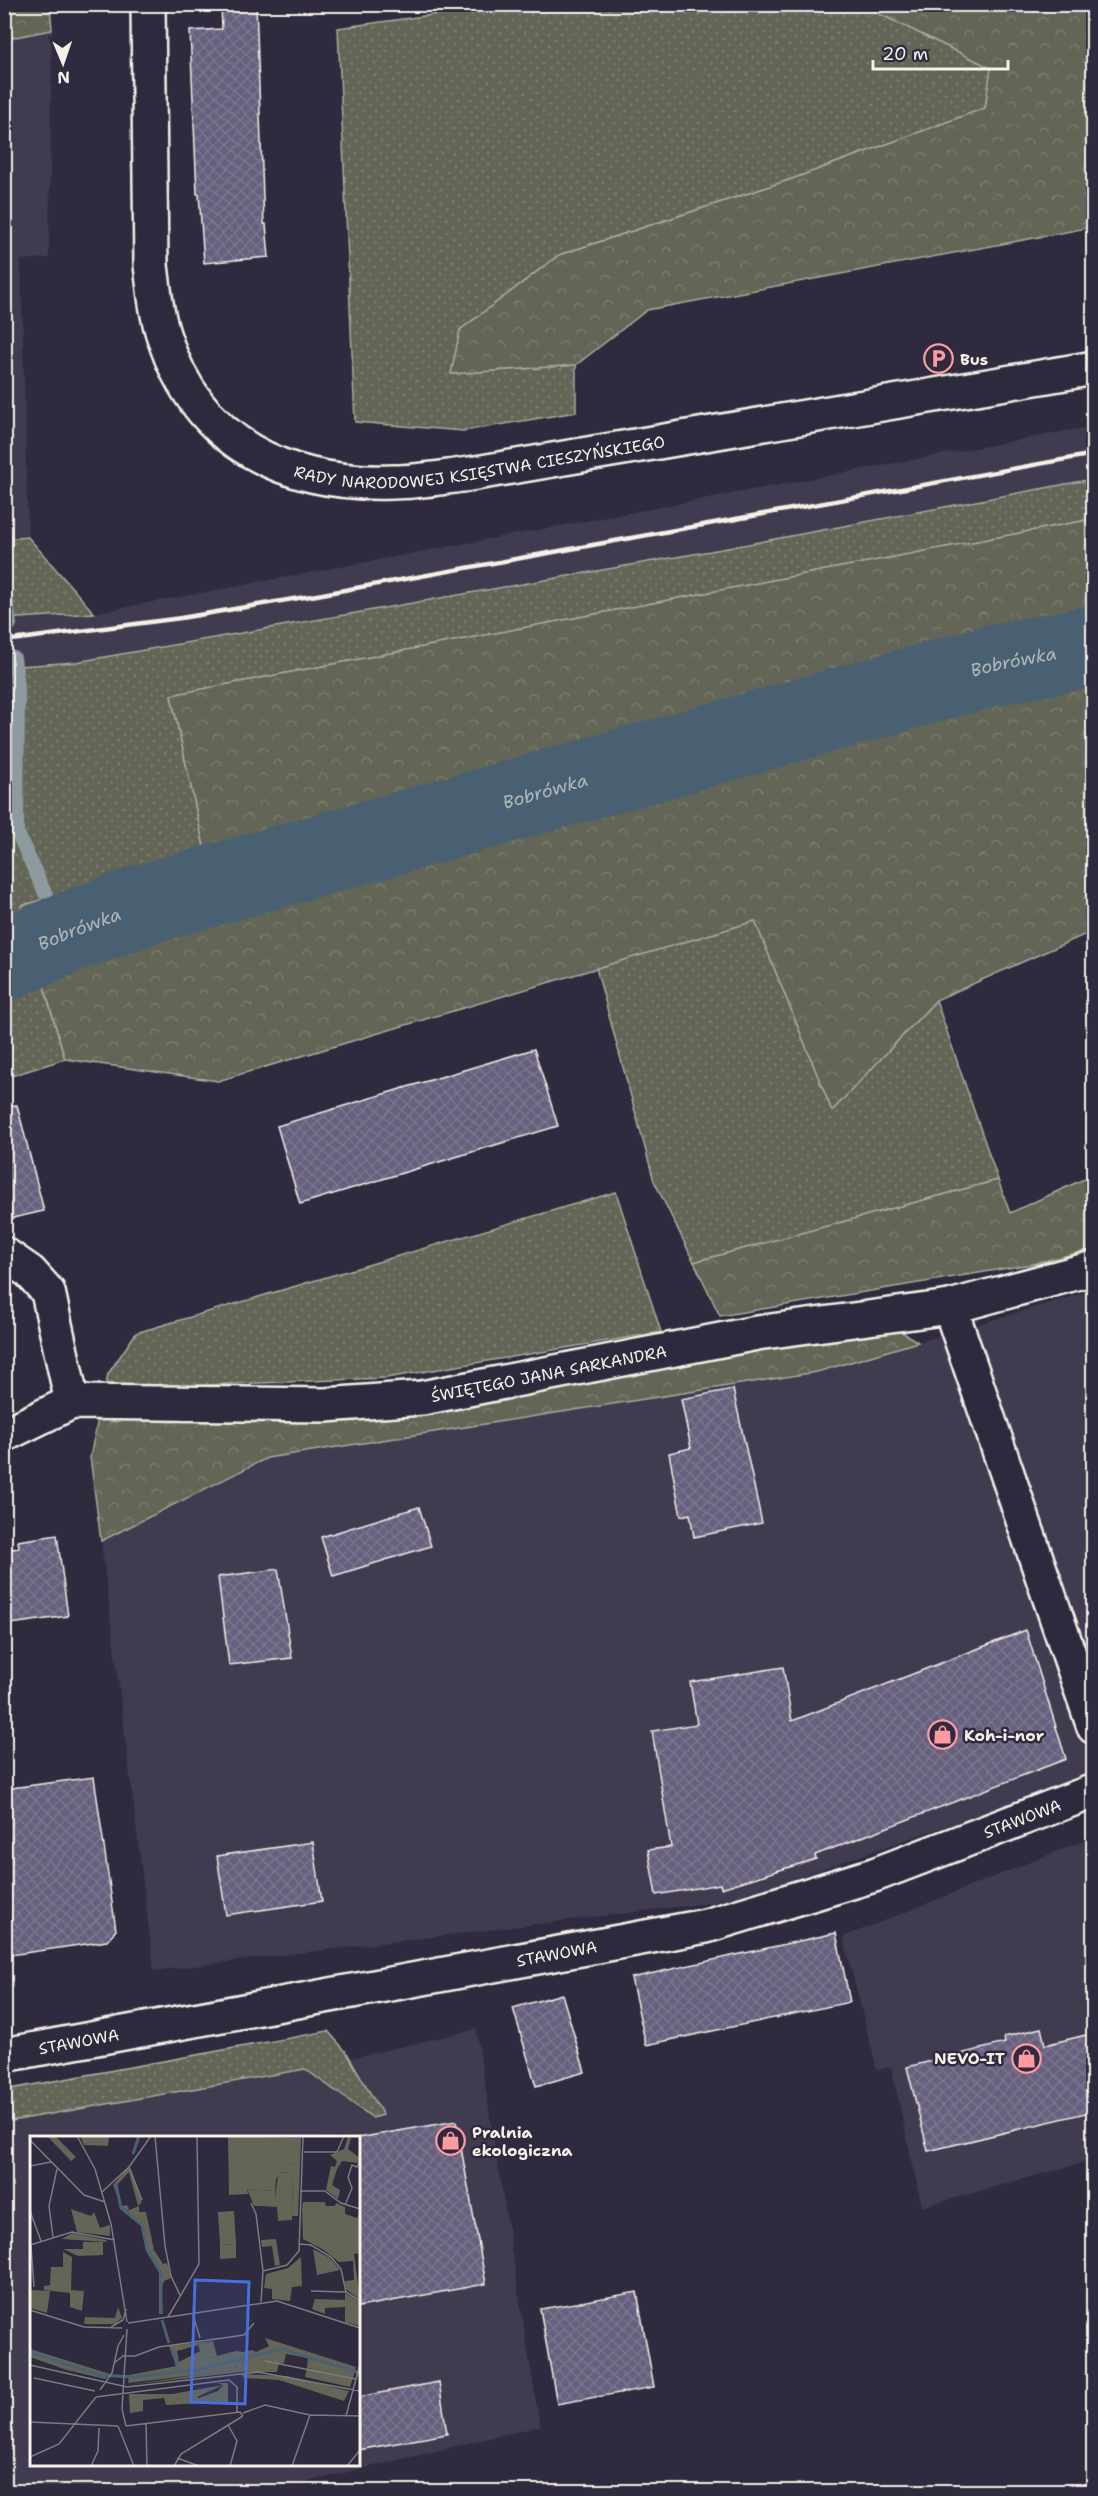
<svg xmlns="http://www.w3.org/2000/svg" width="1098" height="2496" viewBox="0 0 1098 2496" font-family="'Shantell Sans',sans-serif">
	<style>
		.built { fill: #403a50; fill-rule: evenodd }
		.grass { fill: url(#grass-dots); stroke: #acaba0; stroke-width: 1.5 }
		.forest { fill: url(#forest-crowns); stroke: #acaba0; stroke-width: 1.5 }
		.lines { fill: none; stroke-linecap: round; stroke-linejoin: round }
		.stream { stroke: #8d9ba1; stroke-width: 14 }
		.river { stroke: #496172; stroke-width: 81 }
		.building { fill: url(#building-cross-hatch); stroke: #f4f1e8; stroke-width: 1.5 }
		.minor-casing { stroke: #f4f1e8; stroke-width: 38 }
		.minor { stroke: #2f2a3d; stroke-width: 33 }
		.rail { stroke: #f4f1e8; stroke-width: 4.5 }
		.labels { text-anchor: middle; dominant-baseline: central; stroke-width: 5; stroke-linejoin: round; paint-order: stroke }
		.poi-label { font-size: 16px; font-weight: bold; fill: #f4f1e8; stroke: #2f2a3d; text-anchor: start }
		.street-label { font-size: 16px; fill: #f4f1e8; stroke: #2f2a3d }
		.water-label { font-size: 18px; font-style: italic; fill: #b0b7b9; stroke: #2f2a3d }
		.inset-river { fill: none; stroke: #496172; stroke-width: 3 }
		.inset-road { fill: none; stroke: #7e7a81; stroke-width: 1.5 }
		.view { fill: #486fdb; fill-opacity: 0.15; stroke: #486fdb; stroke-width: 3 }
		.inset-edge { fill: none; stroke: #f4f1e8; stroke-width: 3 }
	</style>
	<defs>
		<pattern id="grass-dots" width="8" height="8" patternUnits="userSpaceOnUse" patternTransform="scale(1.5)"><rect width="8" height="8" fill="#646557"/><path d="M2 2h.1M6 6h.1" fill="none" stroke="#7b7c6f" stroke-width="1.8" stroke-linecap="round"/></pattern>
		<pattern id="forest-crowns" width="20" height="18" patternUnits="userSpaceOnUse" patternTransform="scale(1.5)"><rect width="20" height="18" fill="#646557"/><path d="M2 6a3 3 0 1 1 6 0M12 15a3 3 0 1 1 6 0" fill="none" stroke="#7b7c6f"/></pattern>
		<pattern id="building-cross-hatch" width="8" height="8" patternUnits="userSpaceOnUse" patternTransform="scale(1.5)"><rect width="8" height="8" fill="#665f7d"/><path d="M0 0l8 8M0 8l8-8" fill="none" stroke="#7c768f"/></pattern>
	</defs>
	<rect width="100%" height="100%" fill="#2f2a3d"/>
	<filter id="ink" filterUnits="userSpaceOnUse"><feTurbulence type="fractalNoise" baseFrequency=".0167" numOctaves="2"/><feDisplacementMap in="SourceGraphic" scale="12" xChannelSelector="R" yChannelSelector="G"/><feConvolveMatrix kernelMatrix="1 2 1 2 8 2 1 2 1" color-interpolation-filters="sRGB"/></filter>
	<g filter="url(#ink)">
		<path class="built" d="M 52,30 L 49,258 L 21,260 L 28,537 L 5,539 L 5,39 Z
			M 1093,426 L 1093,479 L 722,549 L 76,662 L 5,667 L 5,619 L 94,613 Z
			M 1093,1290 L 1093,1775 L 733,1900 L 154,1971 L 101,1541 L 267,1458 L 817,1372 Z
			M 1093,1837 L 1093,2160 L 922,2207 L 891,2067 L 877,2070 L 843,1937 Z
			M 476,2029 L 540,2426 L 270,2491 L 5,2492 L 5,2122 L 305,2069 ZM 32,2138 L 358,2138 L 358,2464 L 32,2464 Z"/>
		<path class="grass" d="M 511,4 L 861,5 L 992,68 L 985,108 L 792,179 L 559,255 L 460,330 L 452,374 L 576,365 L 576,412 L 463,431 L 355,422 L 338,28 Z
			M 1093,479 L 1093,519 L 171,695 L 205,851 L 21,906 L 65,1059 L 5,1078 L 5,667 L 76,662 L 722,549 Z
			M 28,537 L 94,613 L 5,619 L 5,539 Z
			M 755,920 L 832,1111 L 936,1000 L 998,1180 L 694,1262 L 654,1181 L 596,968 Z
			M 616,1192 L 661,1332 L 386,1378 L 105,1389 L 108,1374 L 136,1333 Z
			M 328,2031 L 347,2053 L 383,2115 L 373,2118 L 305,2069 L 5,2122 L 5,2090 Z"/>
		<path class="forest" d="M 5,4 L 50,5 L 52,30 L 5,39 Z
			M 960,5 L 1021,12 L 1074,5 L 1093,5 L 1093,227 L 647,310 L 576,365 L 451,374 L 460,330 L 559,255 L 792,179 L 985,108 L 991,68 L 861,5 Z
			M 1093,519 L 1093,931 L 936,1000 L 832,1111 L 755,921 L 218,1081 L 65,1059 L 21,906 L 205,851 L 171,695 Z
			M 1093,1175 L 1093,1249 L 1032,1264 L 720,1316 L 694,1262 L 998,1180 L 1010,1213 Z
			M 899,1330 L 918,1342 L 817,1372 L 267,1458 L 101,1541 L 90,1457 L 98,1419 L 391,1415 L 748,1352 Z"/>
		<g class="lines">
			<path class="stream" d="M 6,599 L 10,624
				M 14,658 L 18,687 L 17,832 L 64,934"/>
			<path class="river" id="s1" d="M 4,961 L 64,934 L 146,904 L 993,665 L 1094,646"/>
		</g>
		<path class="building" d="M 221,4 L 256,4 L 264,224 L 266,224 L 269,257 L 204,263 L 199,194 L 197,194 L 190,31 L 222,29 Z
			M 534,1049 L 558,1126 L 300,1204 L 277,1126 Z
			M 17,1105 L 44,1211 L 4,1220 L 4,1106 Z
			M 733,1389 L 762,1523 L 694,1537 L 690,1514 L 681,1516 L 669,1453 L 691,1448 L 681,1399 Z
			M 419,1507 L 431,1546 L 333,1576 L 321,1537 Z
			M 57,1535 L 68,1616 L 4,1625 L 4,1550 L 19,1548 L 18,1541 Z
			M 278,1569 L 292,1658 L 229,1665 L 218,1577 Z
			M 1026,1630 L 1066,1759 L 815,1855 L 816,1859 L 721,1888 L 720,1884 L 656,1895 L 648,1850 L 671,1847 L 652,1731 L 697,1724 L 690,1682 L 783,1667 L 792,1721 Z
			M 94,1777 L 116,1930 L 107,1941 L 4,1956 L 4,1789 Z
			M 313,1842 L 322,1901 L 226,1915 L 217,1856 Z
			M 836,1933 L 850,2002 L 646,2045 L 631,1978 Z
			M 562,1994 L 585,2072 L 536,2086 L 513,2008 Z
			M 1041,2028 L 1045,2045 L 1094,2033 L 1094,2111 L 928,2151 L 907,2067 L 1005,2043 L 1004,2037 Z
			M 456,2121 L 486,2284 L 358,2307 L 358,2138 Z
			M 637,2292 L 654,2387 L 557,2404 L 540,2309 Z
			M 439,2382 L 447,2434 L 358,2450 L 358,2397 Z"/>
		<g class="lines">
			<defs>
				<g id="minor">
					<path id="s2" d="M 148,4 L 151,265 C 154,289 156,314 164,337 C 198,444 286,486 393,482 C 419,482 445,477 470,474 L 1094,368"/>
					<path d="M 4,1254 L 30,1272 L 48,1292 L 72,1402"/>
					<path d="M 950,1307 L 1094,1727"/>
					<path id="s3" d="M 4,1435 L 72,1402 L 325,1405 L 422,1398 L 757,1333 L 950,1307 L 1094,1268"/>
					<path id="s4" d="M 4,2055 L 706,1926 L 874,1875 L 1094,1791"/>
				</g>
			</defs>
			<use href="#minor" class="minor-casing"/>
			<use href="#minor" class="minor"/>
			<path class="rail" d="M 4,641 L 181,618 L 317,595 L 1094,454"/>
		</g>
	</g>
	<defs>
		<symbol id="parking-ring" viewBox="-11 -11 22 22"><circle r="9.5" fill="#2f2a3d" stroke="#ff9aa2" stroke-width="1.5"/><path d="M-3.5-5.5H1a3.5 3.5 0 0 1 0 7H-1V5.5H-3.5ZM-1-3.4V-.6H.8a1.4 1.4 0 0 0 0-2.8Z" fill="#ff9aa2"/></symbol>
		<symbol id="shop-ring" viewBox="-11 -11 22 22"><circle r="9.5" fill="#2f2a3d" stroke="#ff9aa2" stroke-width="1.5"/><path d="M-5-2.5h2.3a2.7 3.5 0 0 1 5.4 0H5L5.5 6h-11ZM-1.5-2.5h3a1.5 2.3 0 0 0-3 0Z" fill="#ff9aa2"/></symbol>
	</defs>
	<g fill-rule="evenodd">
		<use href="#parking-ring" x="922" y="342" width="33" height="33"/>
		<use href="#shop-ring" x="926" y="1718" width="33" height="33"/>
		<use href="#shop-ring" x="1010" y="2042" width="33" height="33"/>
		<use href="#shop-ring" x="434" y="2124" width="33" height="33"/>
	</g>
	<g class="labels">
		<g class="poi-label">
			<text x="960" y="359">Bus</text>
			<text x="964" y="1735">Koh-i-nor</text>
			<text x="1005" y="2058" text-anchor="end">NEVO-IT</text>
			<text x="472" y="2132">Pralnia<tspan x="472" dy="18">ekologiczna</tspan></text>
		</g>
		<g class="street-label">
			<text stroke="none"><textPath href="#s2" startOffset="716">RADY NARODOWEJ KSIĘSTWA CIESZYŃSKIEGO</textPath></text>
			<text stroke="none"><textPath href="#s3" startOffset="555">ŚWIĘTEGO JANA SARKANDRA</textPath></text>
			<text stroke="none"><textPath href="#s4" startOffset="1048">STAWOWA</textPath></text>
			<text stroke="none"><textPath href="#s4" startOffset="562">STAWOWA</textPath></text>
			<text stroke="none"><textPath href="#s4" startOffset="76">STAWOWA</textPath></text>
		</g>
		<g class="water-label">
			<text stroke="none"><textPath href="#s1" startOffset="1054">Bobrówka</textPath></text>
			<text stroke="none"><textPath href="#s1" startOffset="568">Bobrówka</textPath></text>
			<text stroke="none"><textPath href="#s1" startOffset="82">Bobrówka</textPath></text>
		</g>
	</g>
	<g transform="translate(30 2136)">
		<rect width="330" height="330" fill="#2f2a3d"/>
		<path d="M 198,0 L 271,2 L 270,29 L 238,28 L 244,36 L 263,37 L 262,84 L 248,85 L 247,71 L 231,70 L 230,62 L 245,62 L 248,39 L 241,55 L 217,53 L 218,58 L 199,59 ZM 318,1 L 321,2 L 318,13 L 330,22 L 327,27 L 312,25 L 307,33 L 302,49 L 310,54 L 308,63 L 296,54 L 301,30 L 305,31 L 307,25 L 300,19 L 314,13 ZM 97,33 L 100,33 L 112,66 L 108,70 L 99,36 L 86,50 L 92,70 L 97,69 L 99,73 L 94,76 L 83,49 ZM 273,66 L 295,66 L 296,70 L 305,70 L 306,67 L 315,71 L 315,78 L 327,82 L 330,77 L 330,117 L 324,118 L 330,164 L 316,153 L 315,145 L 324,144 L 323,125 L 309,126 L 294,114 L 280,68 L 280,72 L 272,72 ZM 53,106 L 73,106 L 73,119 L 48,120 L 33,113 L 53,113 ZM 206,108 L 206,122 L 190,123 L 190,109 ZM 124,114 L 133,128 L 137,127 L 141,142 L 134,145 L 131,154 L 133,178 L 129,178 L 129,136 L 117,116 ZM 33,116 L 42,121 L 41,154 L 54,155 L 52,175 L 40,171 L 40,157 L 14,154 L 14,150 L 20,149 L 21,131 L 33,131 ZM 271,121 L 272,150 L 262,151 L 260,165 L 242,163 L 242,153 L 234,152 L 236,138 L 258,132 ZM 315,157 L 330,166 L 330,190 L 315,186 L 315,171 L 295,172 L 295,178 L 282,173 L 285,163 L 315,164 ZM 88,171 L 92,182 L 85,188 L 54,188 L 55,181 L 85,182 ZM 183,205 L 187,220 L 179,222 L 171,218 L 168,209 ZM 222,214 L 249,226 L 247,236 L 212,236 L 98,249 L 207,233 L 206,226 L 215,224 L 213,216 ZM 277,232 L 315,237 L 324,239 L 320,251 L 275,241 ZM 211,238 L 257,240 L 319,255 L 314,265 L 249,244 L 214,242 ZM 187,247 L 198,247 L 198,266 L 179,268 L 166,263 L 188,255 L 193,249 Z" fill="#646557"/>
		<path d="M 17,0 L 25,0 L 46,21 L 41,25 ZM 238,27 L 270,29 L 268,80 L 262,80 L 263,37 L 244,36 L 238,33 ZM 246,38 L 245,62 L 231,62 L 231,70 L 224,70 L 217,53 L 241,55 ZM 109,70 L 109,76 L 116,76 L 124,114 L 117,116 L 111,90 L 94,76 ZM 41,73 L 61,80 L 64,76 L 70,92 L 80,89 L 80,100 L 47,96 ZM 204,75 L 206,108 L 190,109 L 188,76 ZM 42,97 L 76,104 L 77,106 L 32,103 ZM 246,103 L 250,129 L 245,130 L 242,110 L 232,111 L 231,104 ZM 283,113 L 300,122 L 310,134 L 287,139 ZM 0,154 L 20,155 L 17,177 L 0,172 ZM 235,202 L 326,231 L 324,239 L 277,232 L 278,222 L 256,218 L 254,227 L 237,231 L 235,224 L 224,217 L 239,210 ZM 183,205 L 147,215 L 149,226 L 176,212 L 179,222 L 206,215 L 213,216 L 215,224 L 206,226 L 207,234 L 98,247 L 99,239 L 146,230 L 139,210 ZM 0,213 L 80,238 L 75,243 L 37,234 L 0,221 ZM 193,249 L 167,261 L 174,267 L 136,269 L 134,262 L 113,264 L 113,275 L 100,277 L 99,258 L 142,258 Z" fill="#646557"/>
		<path d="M 50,0 L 79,0 L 78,10 L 54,9 ZM 280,68 L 295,68 L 294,114 L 273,103 L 272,72 L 280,72 Z" fill="#646557"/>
		<path class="inset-river" d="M 103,18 L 109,0M 86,48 L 91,72 L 112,89 L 117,114 L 131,137 L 131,178M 132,184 L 139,207M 141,212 L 147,226 L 146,237M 0,216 L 69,239 L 103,241 L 167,234 L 252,213 L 330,237"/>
		<path class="inset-road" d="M 47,0 L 65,33 L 81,88 L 97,186M 125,0 L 135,110 L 141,140 L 150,159M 0,4 L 54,59 L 75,66M 274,16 L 307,16 L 314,0M 0,30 L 21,26M 99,31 L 112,64M 270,55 L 295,55 L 311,67 L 330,73M 72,56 L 99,31 L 121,0M 221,67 L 226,78 L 233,135 L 231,166M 315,69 L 322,52 L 318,41 L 322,29 L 327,31 L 330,24M 0,75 L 11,105M 23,101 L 19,70 L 27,33M 270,108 L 281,109 L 301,121 L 311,133 L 316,156 L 330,165M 0,109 L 42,96 L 85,104M 1,109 L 4,151M 233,135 L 257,129 L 269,115 L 273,0M 281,155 L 316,156M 0,174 L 54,191 L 92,192M 163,179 L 170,202M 138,181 L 169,128 L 167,0M 98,187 L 247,165 L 330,192M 81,191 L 93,184 L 96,173M 235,225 L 325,243M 84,227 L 93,220 L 105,220 L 129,211 L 214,199 L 224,187M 0,229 L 97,251 L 228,236 L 330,255M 4,242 L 65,255M 70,254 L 82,237 L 88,210 L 94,199M 66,261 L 199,244 L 207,251 L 207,276M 213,277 L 235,269 L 280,279 L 330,280M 316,280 L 330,228M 0,286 L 88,290M 116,287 L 117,330M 198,289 L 207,305 L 200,330M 88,290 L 104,330M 96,290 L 210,276 L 213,280M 96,290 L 92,273 L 97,193M 0,321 L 29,308 L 66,261M 147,322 L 169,330M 61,330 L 68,315 L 69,292M 144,330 L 151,318 L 213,280M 262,330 L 280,279M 317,330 L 330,314"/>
		<path class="view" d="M 165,144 L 219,146 L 215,268 L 161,266 Z"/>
		<rect width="330" height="330" class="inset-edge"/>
	</g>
	<rect width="1098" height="2496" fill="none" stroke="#2f2a3d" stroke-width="24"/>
	<rect x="12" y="12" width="1074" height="2472" fill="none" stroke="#f4f1e8" stroke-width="2" filter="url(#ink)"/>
	<g transform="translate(63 63) rotate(178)" stroke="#2f2a3d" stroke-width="4.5" paint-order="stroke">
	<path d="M0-4.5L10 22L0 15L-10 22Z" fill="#f4f1e8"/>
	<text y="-9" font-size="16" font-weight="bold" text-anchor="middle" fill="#f4f1e8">N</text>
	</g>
	<path d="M873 60v9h135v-9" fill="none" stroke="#f4f1e8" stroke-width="3"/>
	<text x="882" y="60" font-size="18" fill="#f4f1e8" stroke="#2f2a3d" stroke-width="4.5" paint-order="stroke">20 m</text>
</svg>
